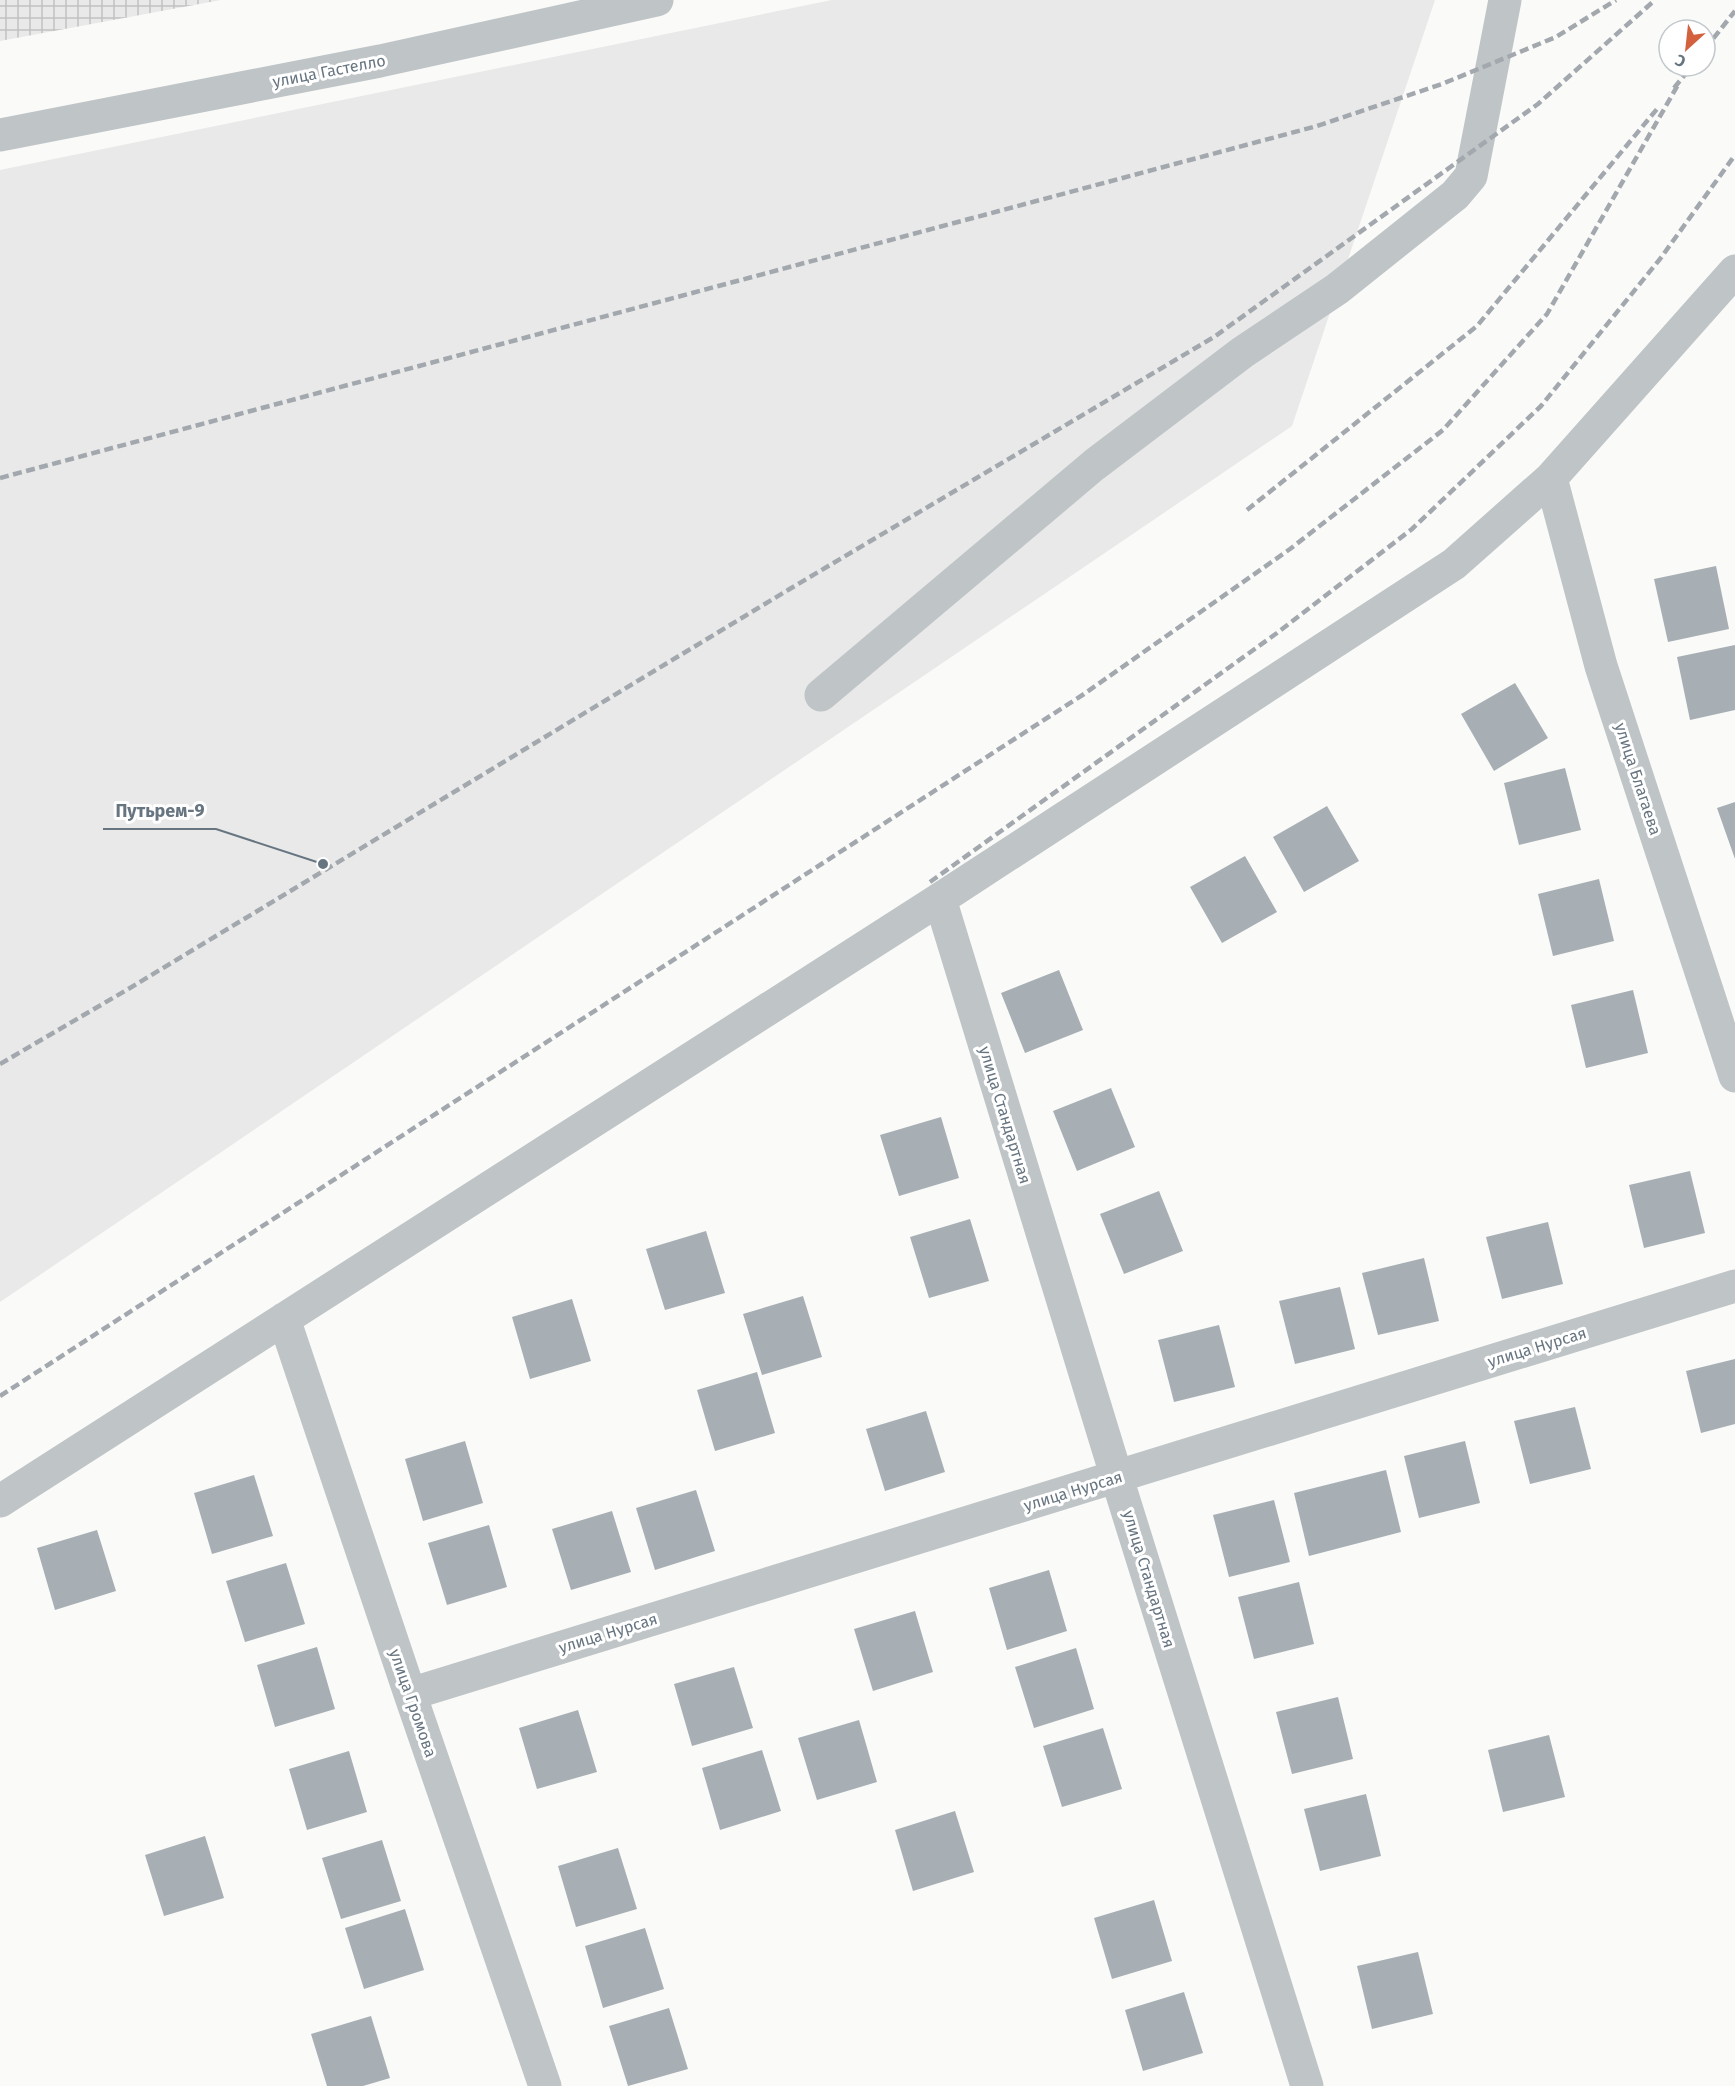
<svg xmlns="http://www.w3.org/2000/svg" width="1735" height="2086" viewBox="0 0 1735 2086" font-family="'Fira Sans',sans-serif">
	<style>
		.built { fill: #e8e9e8 }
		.industrial { fill: url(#industrial-grid) }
		.building { fill: #a7afb4 }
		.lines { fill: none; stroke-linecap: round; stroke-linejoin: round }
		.minor { stroke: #bfc4c7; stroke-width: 33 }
		.rail { stroke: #a2a8ad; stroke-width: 4.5; stroke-dasharray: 9 4.5; stroke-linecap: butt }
		.labels { text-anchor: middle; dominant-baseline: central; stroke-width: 6; stroke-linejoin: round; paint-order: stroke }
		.street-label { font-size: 16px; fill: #677580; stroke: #fff }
		.leader { fill: none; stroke: #677580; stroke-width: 2 }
		.callout-dot { fill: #677580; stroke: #fff; stroke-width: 2 }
		.callout-label { font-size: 18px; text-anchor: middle; font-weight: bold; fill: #677580; stroke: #fff; stroke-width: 6; stroke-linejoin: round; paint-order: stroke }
	</style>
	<defs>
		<pattern id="industrial-grid" width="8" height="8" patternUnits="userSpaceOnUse" patternTransform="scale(1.5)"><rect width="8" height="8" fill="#e8e9e8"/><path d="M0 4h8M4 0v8" fill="none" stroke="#c0c1c1"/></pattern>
	</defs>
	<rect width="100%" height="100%" fill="#fafaf8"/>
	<path class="built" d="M 832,0 L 1435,0 L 1292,426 L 0,1302 L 0,170 Z"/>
	<path class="industrial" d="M 0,0 L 221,0 L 0,41 Z"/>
	<path class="building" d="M 1716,566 L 1729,629 L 1668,642 L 1654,579 Z
		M 1735,645 L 1735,710 L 1690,720 L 1677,657 Z
		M 1515,683 L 1548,738 L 1494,771 L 1461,714 Z
		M 1565,768 L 1581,830 L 1519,845 L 1504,783 Z
		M 1735,802 L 1735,859 L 1717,808 Z
		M 1327,806 L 1359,861 L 1304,892 L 1273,837 Z
		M 1245,856 L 1277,912 L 1222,943 L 1190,887 Z
		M 1599,879 L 1614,941 L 1553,956 L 1538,894 Z
		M 1059,970 L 1083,1030 L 1025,1053 L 1001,993 Z
		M 1633,990 L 1648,1053 L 1586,1068 L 1571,1005 Z
		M 1111,1088 L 1135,1147 L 1077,1171 L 1053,1111 Z
		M 941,1117 L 959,1178 L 899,1196 L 880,1135 Z
		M 1690,1171 L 1705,1233 L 1644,1248 L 1629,1185 Z
		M 1159,1191 L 1183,1251 L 1124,1274 L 1100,1214 Z
		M 970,1219 L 989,1281 L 929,1298 L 910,1237 Z
		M 1548,1222 L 1563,1284 L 1502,1299 L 1486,1237 Z
		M 706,1231 L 725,1293 L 665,1310 L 646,1249 Z
		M 1424,1258 L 1439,1321 L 1378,1335 L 1362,1273 Z
		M 1340,1287 L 1355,1349 L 1295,1364 L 1279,1301 Z
		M 803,1296 L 822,1357 L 762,1375 L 743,1314 Z
		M 572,1299 L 591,1361 L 530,1379 L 512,1317 Z
		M 1219,1325 L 1235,1387 L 1174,1402 L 1158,1340 Z
		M 1735,1359 L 1735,1424 L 1701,1433 L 1686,1371 Z
		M 757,1372 L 775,1433 L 715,1451 L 697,1390 Z
		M 1575,1407 L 1591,1469 L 1530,1484 L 1514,1421 Z
		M 926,1411 L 945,1472 L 885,1491 L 866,1429 Z
		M 465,1441 L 483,1503 L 423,1521 L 405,1459 Z
		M 1465,1441 L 1480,1503 L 1419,1518 L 1404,1456 Z
		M 1386,1470 L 1401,1532 L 1309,1556 L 1294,1493 Z
		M 254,1475 L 273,1536 L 212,1554 L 194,1493 Z
		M 696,1490 L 715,1551 L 655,1570 L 636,1508 Z
		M 1274,1500 L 1290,1562 L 1229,1577 L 1213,1515 Z
		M 612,1511 L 631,1572 L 571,1590 L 552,1529 Z
		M 489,1525 L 507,1587 L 447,1605 L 428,1543 Z
		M 97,1530 L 116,1591 L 55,1610 L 37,1548 Z
		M 286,1563 L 305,1624 L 245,1642 L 226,1581 Z
		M 1049,1570 L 1067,1631 L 1007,1650 L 989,1588 Z
		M 1299,1582 L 1314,1644 L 1254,1659 L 1238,1597 Z
		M 915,1611 L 933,1672 L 873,1691 L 854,1629 Z
		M 317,1647 L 335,1709 L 275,1727 L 257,1665 Z
		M 1076,1648 L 1094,1709 L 1034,1728 L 1015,1667 Z
		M 734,1667 L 753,1728 L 692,1746 L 674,1684 Z
		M 1338,1697 L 1353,1759 L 1292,1774 L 1276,1712 Z
		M 578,1710 L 597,1772 L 537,1789 L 519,1728 Z
		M 859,1720 L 877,1782 L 817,1800 L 798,1738 Z
		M 1103,1728 L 1122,1789 L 1062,1807 L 1043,1746 Z
		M 1549,1735 L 1565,1797 L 1503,1812 L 1488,1750 Z
		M 762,1750 L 781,1811 L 720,1830 L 702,1768 Z
		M 349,1751 L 367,1812 L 307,1830 L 289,1769 Z
		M 1366,1794 L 1381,1856 L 1320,1871 L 1304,1809 Z
		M 955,1811 L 974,1872 L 913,1891 L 895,1830 Z
		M 205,1836 L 224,1898 L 164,1916 L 145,1855 Z
		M 382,1840 L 401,1901 L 341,1919 L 322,1858 Z
		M 618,1848 L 637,1909 L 576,1927 L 558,1866 Z
		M 1154,1900 L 1172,1961 L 1112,1979 L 1094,1918 Z
		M 405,1909 L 424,1970 L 364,1989 L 345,1928 Z
		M 645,1928 L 664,1989 L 603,2008 L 585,1946 Z
		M 1418,1952 L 1433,2014 L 1372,2029 L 1357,1966 Z
		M 1184,1992 L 1203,2053 L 1143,2071 L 1125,2010 Z
		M 669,2008 L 688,2069 L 628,2086 L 609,2026 Z
		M 371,2016 L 390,2078 L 363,2086 L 327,2086 L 311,2034 Z"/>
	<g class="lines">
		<path class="minor" d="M 0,135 L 380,61 L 657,0
			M 1551,478 L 1601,666 L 1735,1076
			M 821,695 L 1094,465 L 1243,352 L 1337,289 L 1455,195 L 1471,176 L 1505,0
			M 940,899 L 1117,1478 L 1307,2086
			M 284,1319 L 410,1694 L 545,2086
			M 0,1501 L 940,899 L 1454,564 L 1551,478 L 1735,271
			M 410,1694 L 1735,1286"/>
		<path class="rail" d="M 1705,49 L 1735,11
			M 1674,88 L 1692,66
			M 0,478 L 1317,126 L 1442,84 L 1556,37 L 1616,0
			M 1247,510 L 1477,326 L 1657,109
			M 930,882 L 1277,633 L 1412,529 L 1541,406 L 1660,259 L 1735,155
			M 0,1064 L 130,988 L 788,590 L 1214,337 L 1538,104 L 1655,0
			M 0,1396 L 1084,694 L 1290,549 L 1443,430 L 1547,314 L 1679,83"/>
	</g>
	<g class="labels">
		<g class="street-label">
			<text transform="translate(329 71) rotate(-11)">улица Гастелло</text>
			<text transform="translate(1638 779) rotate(72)">улица Благаева</text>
			<text transform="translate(1005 1115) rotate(73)">улица Стандартная</text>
			<text transform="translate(1537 1347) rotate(-17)">улица Нурсая</text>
			<text transform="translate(1073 1491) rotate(-17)">улица Нурсая</text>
			<text transform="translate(1149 1579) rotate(73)">улица Стандартная</text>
			<text transform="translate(608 1633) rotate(-17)">улица Нурсая</text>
			<text transform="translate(413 1703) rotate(71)">улица Громова</text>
		</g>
	</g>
	<path class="leader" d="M323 864L216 829H103"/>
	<circle class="callout-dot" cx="323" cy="864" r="6"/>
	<g class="callout-label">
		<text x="160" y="817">Путьрем-9</text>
	</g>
	<g transform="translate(1687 48) rotate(207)"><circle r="28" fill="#ffffff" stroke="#c2c8cc" stroke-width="1.5"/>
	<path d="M0-4.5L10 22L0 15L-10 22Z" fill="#d4613e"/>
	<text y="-9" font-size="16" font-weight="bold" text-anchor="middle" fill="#677580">С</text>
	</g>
</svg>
